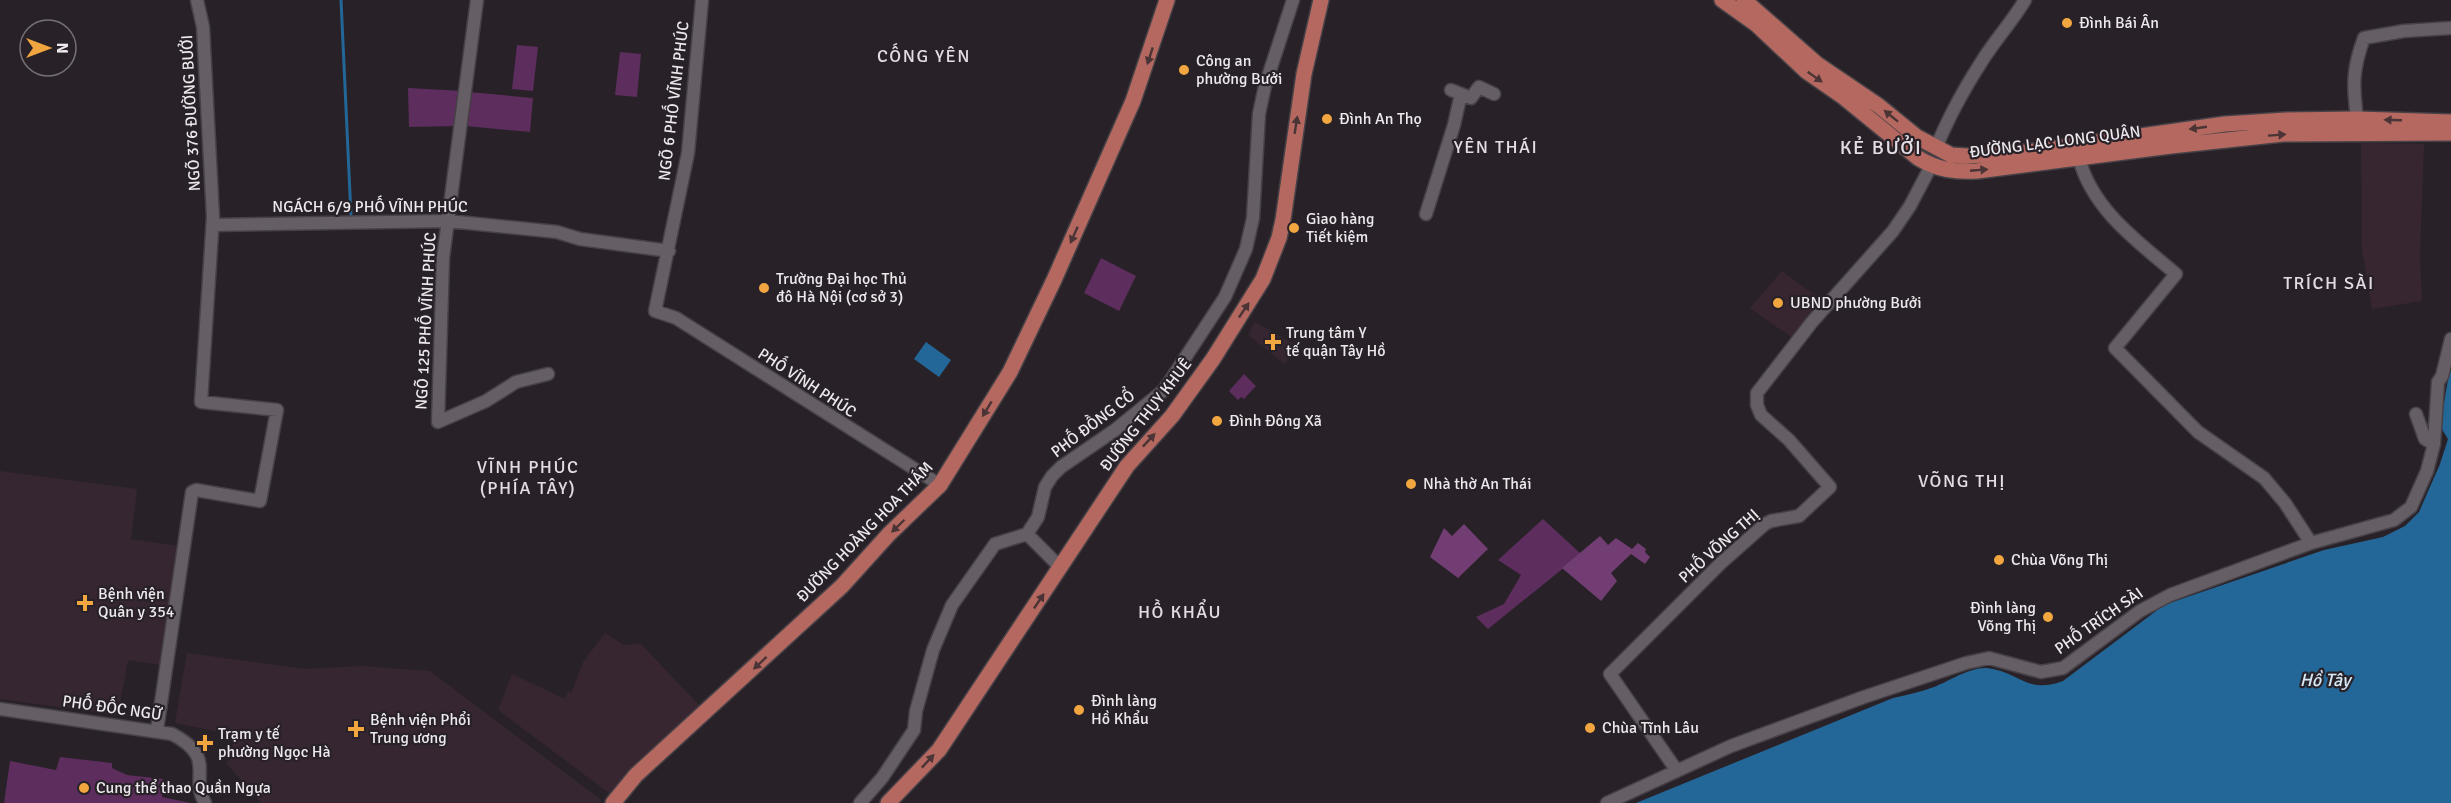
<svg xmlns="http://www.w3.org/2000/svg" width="2451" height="803" viewBox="0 0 2451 803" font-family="Signika,sans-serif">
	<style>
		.commercial { fill: #37262f }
		.medical { fill: #362632 }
		.green { fill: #5c2d5d }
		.forest { fill: #713d72 }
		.water { fill: #236799 }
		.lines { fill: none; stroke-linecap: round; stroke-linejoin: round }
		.stream { stroke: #236799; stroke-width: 3 }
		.minor-casing { stroke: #464146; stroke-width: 15 }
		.major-casing { stroke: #464146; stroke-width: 18 }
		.minor { stroke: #655e65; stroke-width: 12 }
		.major { stroke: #b4685f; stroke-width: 15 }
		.oneway { fill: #4b3436 }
		.poi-dot { fill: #f1a640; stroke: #282228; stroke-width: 2 }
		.labels { text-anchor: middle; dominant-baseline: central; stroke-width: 4.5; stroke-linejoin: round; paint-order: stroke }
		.poi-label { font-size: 16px; fill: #ece8ec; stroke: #282228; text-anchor: start }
		.street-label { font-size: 16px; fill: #ece8ec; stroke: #282228 }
		.neighbourhood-label { font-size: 18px; letter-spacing: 1.5px; fill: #e4dce4; stroke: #282228 }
		.water-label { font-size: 18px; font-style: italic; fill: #d6e7f5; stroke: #282228 }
		.quarter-label { font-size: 20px; letter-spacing: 1.5px; fill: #e4dce4; stroke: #282228 }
	</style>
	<rect width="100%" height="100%" fill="#282228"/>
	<path class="commercial" d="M 2361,143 L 2424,144 L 2420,255 L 2422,301 L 2372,309 L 2362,250 Z
		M 1782,271 L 1824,302 L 1794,339 L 1750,308 Z
		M 605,633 L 624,645 L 641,644 L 699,705 L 609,793 L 498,710 L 512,674 L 565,699 L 568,691 L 571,693 L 583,662 Z"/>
	<path class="medical" d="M 1255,322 L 1296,345 L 1285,364 L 1248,335 Z
		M 0,471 L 137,489 L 131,539 L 178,546 L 162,665 L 128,660 L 118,715 L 0,699 Z
		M 187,653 L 305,669 L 361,666 L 430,671 L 601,800 L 599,803 L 261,803 L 226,763 L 230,759 L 227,755 L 232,750 L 235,735 L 175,723 Z"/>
	<path class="green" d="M 517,45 L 538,47 L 533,91 L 512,89 Z
		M 620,52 L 641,54 L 637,97 L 615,95 Z
		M 408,88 L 463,91 L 459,126 L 409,127 Z
		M 469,92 L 533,98 L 530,132 L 466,126 Z
		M 1101,258 L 1136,276 L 1119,311 L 1084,293 Z
		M 1244,374 L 1256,386 L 1244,399 L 1241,397 L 1238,400 L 1229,391 Z
		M 1543,519 L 1581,554 L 1488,629 L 1476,617 L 1504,604 L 1521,575 L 1498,560 Z
		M 60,757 L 112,763 L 112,768 L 127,775 L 163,779 L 162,797 L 191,803 L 4,803 L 10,761 L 56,770 Z"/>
	<path class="forest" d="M 1464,524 L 1488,549 L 1458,578 L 1430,557 L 1444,528 L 1452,536 Z
		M 1600,536 L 1608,545 L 1616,538 L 1632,549 L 1638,543 L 1646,549 L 1645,552 L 1650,557 L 1645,564 L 1631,554 L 1611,573 L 1617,581 L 1601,601 L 1562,568 Z"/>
	<path class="water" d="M 926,342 L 951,360 L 939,377 L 914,359 Z
		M 2451,362 L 2451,803 L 1636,803 L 1893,698 C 1907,695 1920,692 1934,687 C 1949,681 1970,667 1987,668 C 2018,671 2027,695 2063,681 L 2164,605 L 2324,550 L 2383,537 L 2405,526 L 2419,512 L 2440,464 L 2448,439 L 2440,426 Z"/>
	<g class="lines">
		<path class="stream" d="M 341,0 L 351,216"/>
		<defs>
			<path id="minor" d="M 477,0 L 443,258 L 438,422 L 486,401 L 516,382 L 548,374
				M 702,0 L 688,153 L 655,311 L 676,318 L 940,485
				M 1451,90 L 1471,98 L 1479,87 L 1494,94
				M 2357,119 C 2353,86 2352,70 2364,38 L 2404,31 L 2451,28
				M 1936,148 C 1948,118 1964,89 1982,61 C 1995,40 2012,22 2025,0
				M 2079,158 C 2092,209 2137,241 2176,274 L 2115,348 L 2198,432 L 2264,478 L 2285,503 L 2311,543
				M 1426,214 L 1454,125 L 1461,94
				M 213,225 L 448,221 L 557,232 L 580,239 L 669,251
				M 2416,414 L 2425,439 L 2434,444
				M 1027,534 L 1061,568
				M 0,709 L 172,734 C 218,758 189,776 205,803
				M 157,730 L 192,492 L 196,490 L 260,501 L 277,410 L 201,402 L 213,217 L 203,27 L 197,0
				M 1677,771 L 1610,674 L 1721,563 L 1765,524 L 1771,521 L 1799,516 L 1830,487 L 1789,440 L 1761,415 L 1757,405 L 1757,393 L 1812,322 L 1893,231 L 1910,206 L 1931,166
				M 860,803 L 882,778 L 914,730 L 916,711 L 933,650 L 952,605 L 995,544 L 1027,534 L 1038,517 L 1045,487 L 1052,476 L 1061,467 L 1115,430 L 1164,390 L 1225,297 L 1246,249 L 1253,218 L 1259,114 L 1265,86 L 1293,0
				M 1607,803 L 1731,746 L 1864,697 L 1966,663 L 1989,658 L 2041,672 L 2063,668 L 2140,611 L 2170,595 L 2311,543 L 2394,520 L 2411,507 L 2427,471 L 2434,444 L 2438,382 L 2442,376 L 2451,339"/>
			<path id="major" d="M 1722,0 L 1757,25 L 1806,71 L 1842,96 L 1918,158 C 1938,170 1954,172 1977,171 L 2171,146 L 2283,134 L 2451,133
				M 1744,0 L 1817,64 L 1879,106 L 1917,137 L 1951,155 L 1966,156 L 2020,153 L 2225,124 L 2286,120 L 2357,119 L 2451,122
				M 613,803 L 636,775 L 842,586 L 889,534 L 940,485 L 1010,372 L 1054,280 L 1133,101 L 1167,0
				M 888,803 L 939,750 L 1127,466 L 1172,416 L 1213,359 L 1263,279 L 1279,238 L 1283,220 L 1304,74 L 1321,0"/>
		</defs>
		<use href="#minor" class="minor-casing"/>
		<use href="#major" class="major-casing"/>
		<use href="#minor" class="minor"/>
		<use href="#major" class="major"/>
	</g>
	<defs><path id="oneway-solid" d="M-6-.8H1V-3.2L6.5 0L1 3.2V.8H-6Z" transform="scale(1.5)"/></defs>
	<g class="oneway">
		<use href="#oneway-solid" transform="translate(1150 56) rotate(108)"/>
		<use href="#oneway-solid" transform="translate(1815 77) rotate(35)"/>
		<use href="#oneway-solid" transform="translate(1891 116) rotate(-141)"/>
		<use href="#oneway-solid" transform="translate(2393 120) rotate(-178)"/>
		<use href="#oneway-solid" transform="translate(1296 125) rotate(-81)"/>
		<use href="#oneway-solid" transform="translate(2198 128) rotate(172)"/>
		<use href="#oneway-solid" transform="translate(2277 135) rotate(-4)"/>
		<use href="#oneway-solid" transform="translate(1979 170) rotate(-5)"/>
		<use href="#oneway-solid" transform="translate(1074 235) rotate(114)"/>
		<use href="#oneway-solid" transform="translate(1244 310) rotate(-56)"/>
		<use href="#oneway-solid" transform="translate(987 409) rotate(121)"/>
		<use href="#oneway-solid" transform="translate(1149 440) rotate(-47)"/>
		<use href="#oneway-solid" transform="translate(898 526) rotate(136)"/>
		<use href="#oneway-solid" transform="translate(1039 601) rotate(-56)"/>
		<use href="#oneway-solid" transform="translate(760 663) rotate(137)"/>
		<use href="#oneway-solid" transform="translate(928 761) rotate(-47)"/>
	</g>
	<g class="poi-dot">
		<circle cx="2067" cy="23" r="6"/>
		<circle cx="1184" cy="70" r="6"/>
		<circle cx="1327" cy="119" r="6"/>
		<circle cx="1294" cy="228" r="6"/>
		<circle cx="764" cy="288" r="6"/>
		<circle cx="1778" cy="303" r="6"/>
		<path d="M1270 333h6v6h6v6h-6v6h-6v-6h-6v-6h6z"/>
		<circle cx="1217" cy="421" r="6"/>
		<circle cx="1411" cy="484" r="6"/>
		<circle cx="1999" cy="560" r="6"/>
		<path d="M82 594h6v6h6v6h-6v6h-6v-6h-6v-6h6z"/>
		<circle cx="2048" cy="617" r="6"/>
		<circle cx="1079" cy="710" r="6"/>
		<circle cx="1590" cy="728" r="6"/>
		<path d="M353 720h6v6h6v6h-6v6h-6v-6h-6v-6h6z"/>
		<path d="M202 734h6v6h6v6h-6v6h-6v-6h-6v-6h6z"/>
		<circle cx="84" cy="788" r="6"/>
	</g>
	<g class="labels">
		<g class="poi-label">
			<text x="2079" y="23">Đình Bái Ân</text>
			<text x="1196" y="61">Công an<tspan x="1196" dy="18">phường Bưởi</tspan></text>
			<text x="1339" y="119">Đình An Thọ</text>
			<text x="1306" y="219">Giao hàng<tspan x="1306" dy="18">Tiết kiệm</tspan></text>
			<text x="776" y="279">Trường Đại học Thủ<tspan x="776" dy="18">đô Hà Nội (cơ sở 3)</tspan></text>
			<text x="1790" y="303">UBND phường Bưởi</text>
			<text x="1286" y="333">Trung tâm Y<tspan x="1286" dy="18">tế quận Tây Hồ</tspan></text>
			<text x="1229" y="421">Đình Đông Xã</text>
			<text x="1423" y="484">Nhà thờ An Thái</text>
			<text x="2011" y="560">Chùa Võng Thị</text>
			<text x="98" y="594">Bệnh viện<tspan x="98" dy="18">Quân y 354</tspan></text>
			<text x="2036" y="608" text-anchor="end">Đình làng<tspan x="2036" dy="18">Võng Thị</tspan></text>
			<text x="1091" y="701">Đình làng<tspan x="1091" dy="18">Hồ Khẩu</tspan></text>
			<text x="370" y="720">Bệnh viện Phổi<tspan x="370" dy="18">Trung ương</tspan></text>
			<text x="1602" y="728">Chùa Tĩnh Lâu</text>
			<text x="218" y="734">Trạm y tế<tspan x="218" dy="18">phường Ngọc Hà</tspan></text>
			<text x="96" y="788">Cung thể thao Quần Ngựa</text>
		</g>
		<g class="street-label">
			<text transform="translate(674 101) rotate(-83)">NGÕ 6 PHỐ VĨNH PHÚC</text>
			<text transform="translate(191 113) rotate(-93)">NGÕ 376 ĐƯỜNG BƯỞI</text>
			<text transform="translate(2055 142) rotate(-7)">ĐƯỜNG LẠC LONG QUÂN</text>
			<text x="370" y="207">NGÁCH 6/9 PHỐ VĨNH PHÚC</text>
			<text transform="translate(426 321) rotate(-87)">NGÕ 125 PHỐ VĨNH PHÚC</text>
			<text transform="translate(807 383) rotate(33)">PHỐ VĨNH PHÚC</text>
			<text transform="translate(1146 415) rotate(-52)">ĐƯỜNG THỤY KHUÊ</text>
			<text transform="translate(1093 424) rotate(-37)">PHỐ ĐỒNG CỔ</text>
			<text transform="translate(865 532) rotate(-46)">ĐƯỜNG HOÀNG HOA THÁM</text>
			<text transform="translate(1719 546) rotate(-42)">PHỐ VÕNG THỊ</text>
			<text transform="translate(2099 621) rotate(-35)">PHỐ TRÍCH SÀI</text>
			<text transform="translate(112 708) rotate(8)">PHỐ ĐỐC NGỮ</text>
		</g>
		<g class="neighbourhood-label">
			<text x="924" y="56">CỐNG YÊN</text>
			<text x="1496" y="147">YÊN THÁI</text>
			<text x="2329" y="283">TRÍCH SÀI</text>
			<text x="528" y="467">VĨNH PHÚC<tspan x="528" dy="21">(PHÍA TÂY)</tspan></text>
			<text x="1962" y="481">VÕNG THỊ</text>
			<text x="1180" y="612">HỒ KHẨU</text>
		</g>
		<g class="water-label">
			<text x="2325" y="680">Hồ Tây</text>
		</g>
		<g class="quarter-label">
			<text x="1881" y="147">KẺ BƯỞI</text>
		</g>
	</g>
	<g transform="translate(48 48) rotate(90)"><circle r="28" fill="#282228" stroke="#767176" stroke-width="1.5"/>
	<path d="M0-4.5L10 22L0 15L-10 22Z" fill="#f1a640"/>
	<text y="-9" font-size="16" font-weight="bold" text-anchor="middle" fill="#ece8ec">N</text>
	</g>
</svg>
